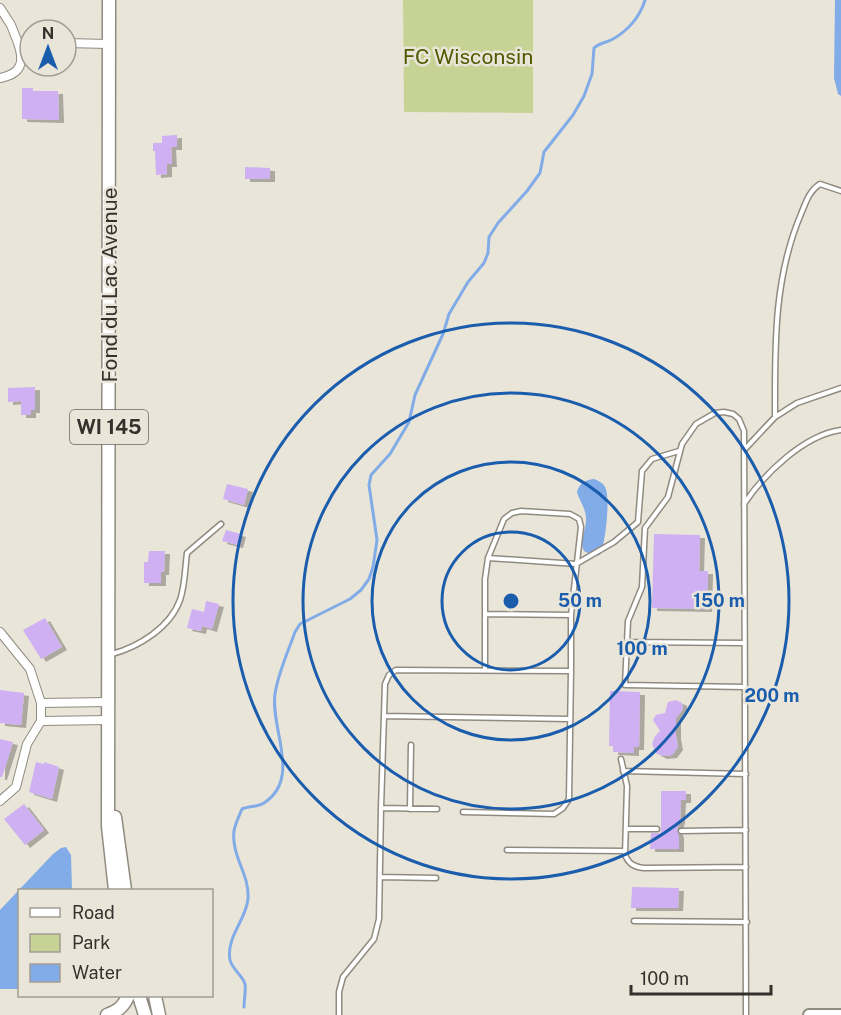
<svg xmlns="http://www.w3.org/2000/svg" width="841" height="1015" viewBox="0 0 841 1015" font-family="'Public Sans',sans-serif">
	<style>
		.green { fill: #c7d395 }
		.water { fill: #81ace7 }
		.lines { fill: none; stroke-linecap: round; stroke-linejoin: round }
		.stream { stroke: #81ace7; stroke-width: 3 }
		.building { fill: #ceb0f3; filter: url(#shadow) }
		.lane-casing { stroke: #908b80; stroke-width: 7 }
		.street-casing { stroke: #908b80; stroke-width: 10 }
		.secondary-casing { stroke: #908b80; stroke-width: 14 }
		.primary-casing { stroke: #908b80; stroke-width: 15 }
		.lane { stroke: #fff; stroke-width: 4 }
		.street { stroke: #fff; stroke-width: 8 }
		.secondary { stroke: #fff; stroke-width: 10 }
		.primary { stroke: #fff; stroke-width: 12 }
		.ring { fill: none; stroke: #1b5dad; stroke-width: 3 }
		.labels { text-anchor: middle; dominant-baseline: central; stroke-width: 5; stroke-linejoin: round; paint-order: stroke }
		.shield { fill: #eae5d9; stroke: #6b6761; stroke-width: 1.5 }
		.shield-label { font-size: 20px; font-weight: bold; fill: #34312d }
		.park-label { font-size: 21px; fill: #505a00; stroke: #eae5d9 }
		.street-label { font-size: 21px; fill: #34312d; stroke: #eae5d9 }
		.centre { fill: #1b5dad; stroke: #eae5d9; stroke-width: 3 }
		.ring-label { font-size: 18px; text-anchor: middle; font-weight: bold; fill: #1b5dad; stroke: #eae5d9; stroke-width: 5; stroke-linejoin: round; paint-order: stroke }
	</style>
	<defs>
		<filter id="shadow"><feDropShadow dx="5" dy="3" stdDeviation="0" flood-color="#0004"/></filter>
	</defs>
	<rect width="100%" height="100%" fill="#eae5d9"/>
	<path class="green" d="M 403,0 L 533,0 L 533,113 L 404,112 Z"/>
	<path class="water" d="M 835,0 L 841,0 L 841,96 L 838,94 L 834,78 Z
		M 594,479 C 599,481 603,483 605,487 C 611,497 605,546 600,555 L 594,556 L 584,551 C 579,542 585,532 586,522 C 587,511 581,503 577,493 C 578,484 585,480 594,479 Z
		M 66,847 L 71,855 L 72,890 L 20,890 L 19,989 L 0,989 L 0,910 L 53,854 L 61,848 Z"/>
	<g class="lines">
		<path class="stream" d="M 244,1007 C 244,1000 246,991 245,984 C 243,976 232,969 230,960 C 226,937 246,920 248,899 C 250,875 231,856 234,831 C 235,824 239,816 242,809 C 249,806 258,807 264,803 C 302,778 270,729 275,694 C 278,673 288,652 295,632 L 300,624 L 350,599 L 361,590 L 369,579 L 373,567 L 377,540 L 369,485 L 371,475 L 390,454 L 409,422 L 415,395 L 443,334 L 449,314 L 468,282 L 484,263 L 488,253 L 489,237 L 498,223 L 527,191 L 540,173 L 544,152 L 573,115 L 584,96 L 592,74 L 594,48 C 599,43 605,43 611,40 C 627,32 640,17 645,0"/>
	</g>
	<path class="building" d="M 22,88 L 33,88 L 33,91 L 58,91 L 59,120 L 22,119 Z
		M 177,135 L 177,147 L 171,147 L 172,164 L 167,164 L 167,174 L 156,175 L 155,151 L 153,151 L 153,143 L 162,143 L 162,136 Z
		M 245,167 L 270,168 L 270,179 L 245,179 Z
		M 35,387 L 35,410 L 31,410 L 31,415 L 21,415 L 21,401 L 8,402 L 8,388 Z
		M 227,484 L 248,489 L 244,505 L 223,499 Z
		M 226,530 L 241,534 L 238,545 L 222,541 Z
		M 654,534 L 700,535 L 699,571 L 708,571 L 707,609 L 652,608 Z
		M 149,551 L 165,551 L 164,572 L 161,572 L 161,583 L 144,583 L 144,562 L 148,562 Z
		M 206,601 L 219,604 L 212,629 L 202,626 L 201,631 L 187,628 L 192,609 L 204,612 Z
		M 45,618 L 62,647 L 41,659 L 23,630 Z
		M 0,690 L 24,693 L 21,725 L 0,723 Z
		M 610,691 L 640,692 L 639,747 L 634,747 L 634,753 L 613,752 L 613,746 L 609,746 Z
		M 676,700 L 682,703 L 683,709 L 676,718 L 676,736 L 678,747 L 672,755 L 662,756 L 656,753 L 652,744 L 655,736 L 660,731 L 653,720 L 656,715 L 665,713 L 668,702 Z
		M 0,739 L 13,742 L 2,777 L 0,777 Z
		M 36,762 L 44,764 L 44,762 L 59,767 L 52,799 L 29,792 Z
		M 661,791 L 686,791 L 686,800 L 681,800 L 680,820 L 677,830 L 679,835 L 679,849 L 650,849 L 651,833 L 661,833 Z
		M 24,804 L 44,830 L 25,845 L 4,819 Z
		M 632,887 L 679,888 L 678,908 L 631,908 Z"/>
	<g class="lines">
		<defs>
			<path id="lane" d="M 775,417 C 775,348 773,280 801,214 C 806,202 809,191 820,184 L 841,191
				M 745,449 L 775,417 L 797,403 L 841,388
				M 744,504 C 764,474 804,435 841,430
				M 488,558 L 576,564 L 614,542 L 638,522 L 642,471 L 652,459 L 679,451
				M 485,614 L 571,615
				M 627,642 L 745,643
				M 112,654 C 138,647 170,628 180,600 C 185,586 185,568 187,553 L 221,524
				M 485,670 L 485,579 L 488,558 L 504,519 L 512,513 L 521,511 L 570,514 L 579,519 L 581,527 L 571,615 L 571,671
				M 745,687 L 625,685 L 628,621 L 642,587 L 645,528 L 668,497 L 682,444 L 696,424 L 715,413 L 724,412 L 733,414 L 739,419 L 744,431 L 746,1015
				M 384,716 L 570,719
				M 621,759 L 627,786 L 625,855 C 629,864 634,867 644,868 L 746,867
				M 623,771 L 746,774
				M 381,808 L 385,684 L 389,675 L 396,670 L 571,671 L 569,799 L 563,808 L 554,814 L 463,812
				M 410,809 L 411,745
				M 626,829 L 657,829
				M 681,831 L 746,830
				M 507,850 L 625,851
				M 380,877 L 436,878
				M 634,921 L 747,922
				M 339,1015 L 339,992 L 343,977 L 374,939 L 379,919 L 381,808 L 437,809"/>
			<path id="street" d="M 0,8 L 11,25 L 18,43 L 30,43
				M 66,43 L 109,44
				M 0,78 C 21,74 25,63 18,43
				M 0,632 L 30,669 L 41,703 L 41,721 L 27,744 L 16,787 L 0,801
				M 41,703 L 108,702
				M 41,721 L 108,720"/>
			<path id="secondary" d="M 809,1015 L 841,1015"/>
			<path id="primary" d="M 109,0 L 108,826 L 115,890
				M 115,817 L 125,890
				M 139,996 L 145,1015
				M 155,996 L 159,1015
				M 107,1015 C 118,1011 124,1006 128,996"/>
		</defs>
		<use href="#lane" class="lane-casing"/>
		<use href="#street" class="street-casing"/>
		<use href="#secondary" class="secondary-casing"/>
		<use href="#primary" class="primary-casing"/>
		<use href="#lane" class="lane"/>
		<use href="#street" class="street"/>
		<use href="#secondary" class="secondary"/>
		<use href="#primary" class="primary"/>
	</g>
	<g class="ring">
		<circle cx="511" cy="601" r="69"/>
		<circle cx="511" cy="601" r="139"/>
		<circle cx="511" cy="601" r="208"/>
		<circle cx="511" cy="601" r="278"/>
	</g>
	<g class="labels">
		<rect class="shield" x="70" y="410" width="78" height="34" rx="4.5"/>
		<g class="shield-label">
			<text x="109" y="427">WI 145</text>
		</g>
		<g class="park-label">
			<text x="468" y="56">FC Wisconsin</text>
		</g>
		<g class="street-label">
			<text transform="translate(109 285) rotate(-90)">Fond du Lac Avenue</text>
		</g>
	</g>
	<circle cx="511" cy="601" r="9" class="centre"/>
	<g class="ring-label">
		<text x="580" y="607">50 m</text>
		<text x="719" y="607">150 m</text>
		<text x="642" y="655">100 m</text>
		<text x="772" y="702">200 m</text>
	</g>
	<rect x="18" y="889" width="195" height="108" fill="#eae5d9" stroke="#a19d94" stroke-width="1.5"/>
	<rect x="30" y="908" width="30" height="9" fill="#ffffff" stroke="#a19d94" stroke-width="1.5"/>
	<text x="72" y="919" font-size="18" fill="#34312d">Road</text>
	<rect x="30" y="934" width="30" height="18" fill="#c7d395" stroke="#a19d94" stroke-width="1.5"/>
	<text x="72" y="949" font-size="18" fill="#34312d">Park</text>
	<rect x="30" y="964" width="30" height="18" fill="#81ace7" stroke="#a19d94" stroke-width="1.5"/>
	<text x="72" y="979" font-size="18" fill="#34312d">Water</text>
	<g transform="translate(48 48)"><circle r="28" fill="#eae5d9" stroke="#a19d94" stroke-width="1.5"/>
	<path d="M0-4.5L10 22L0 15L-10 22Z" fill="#1b5dad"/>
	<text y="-9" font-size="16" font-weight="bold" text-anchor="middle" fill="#34312d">N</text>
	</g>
	<path d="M631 985v9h140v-9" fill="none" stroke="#34312d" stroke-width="3"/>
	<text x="640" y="985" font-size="18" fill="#34312d" stroke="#eae5d9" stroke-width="4.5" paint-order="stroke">100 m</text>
</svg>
